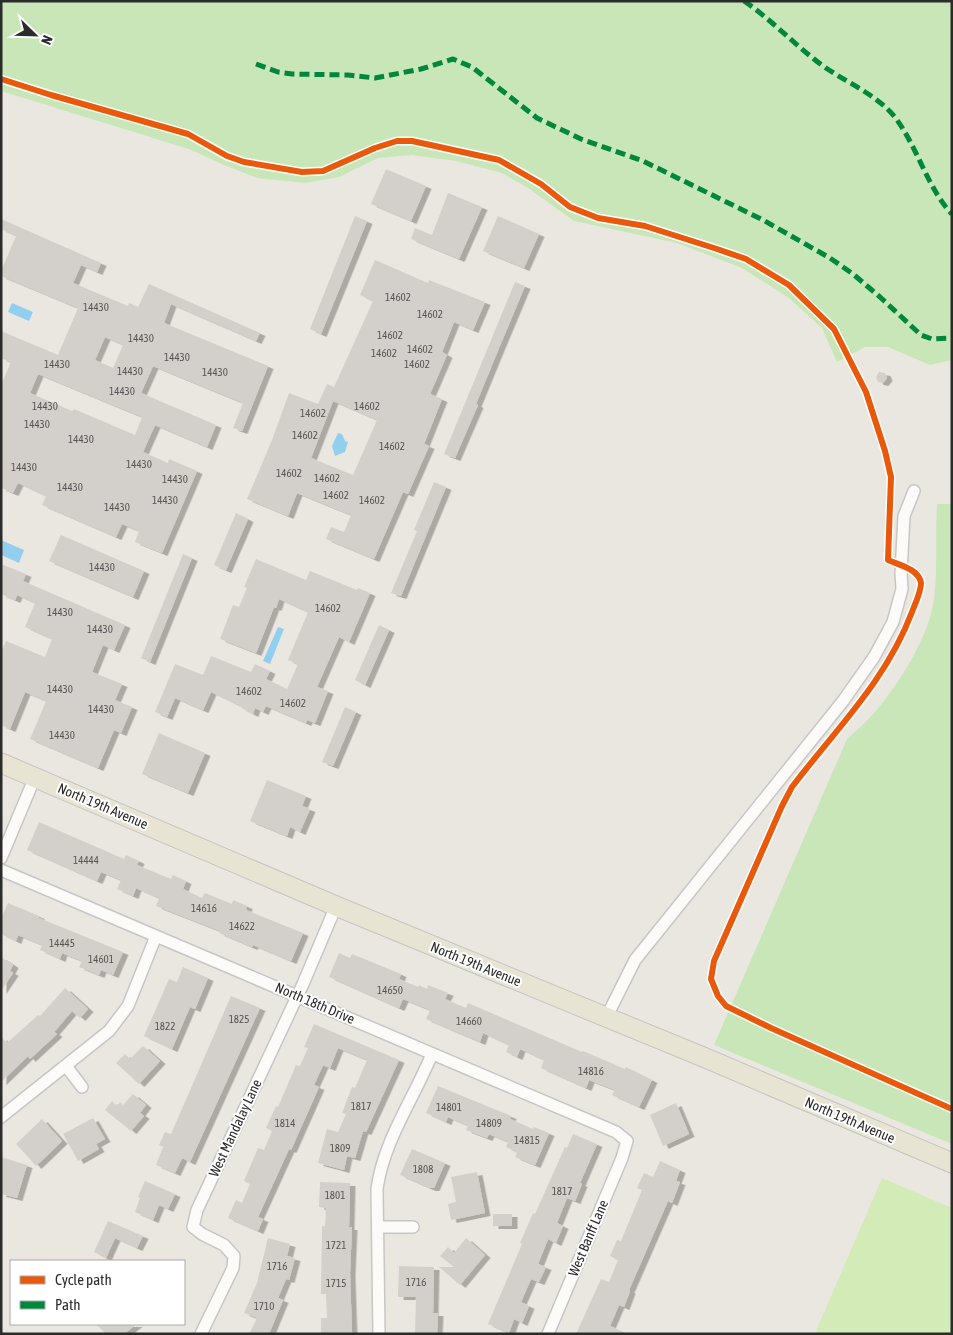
<svg xmlns="http://www.w3.org/2000/svg" width="953" height="1335" viewBox="0 0 953 1335" font-family="'Asap Condensed',sans-serif">
	<style>
		.grass { fill: #c8e6b8 }
		.pitch { fill: #d3ebb6 }
		.water { fill: #92cfee }
		.building { fill: #d3d0cc; fill-rule: evenodd; filter: url(#shadow) }
		.lines { fill: none; stroke-linecap: round; stroke-linejoin: round }
		.street-casing { stroke: #c7c6c6; stroke-width: 14 }
		.primary-casing { stroke: #c5c4c2; stroke-width: 21 }
		.street { stroke: #fcfbfa; stroke-width: 11 }
		.primary { stroke: #e8e4d3; stroke-width: 19 }
		.quiet { stroke: #00873e; stroke-width: 5; stroke-dasharray: 10 5; stroke-linecap: butt }
		.cycleway-casing { stroke: #fff; stroke-width: 9 }
		.cycleway { stroke: #e8590c; stroke-width: 6 }
		.labels { text-anchor: middle; dominant-baseline: central; stroke-width: 4; stroke-linejoin: round; paint-order: stroke }
		.number-label { font-size: 11px; fill: #565554 }
		.street-label { font-size: 14px; fill: #2b2b2b; stroke: #fff }
	</style>
	<defs>
		<filter id="shadow"><feDropShadow dx="5.5" dy="3" stdDeviation="0" flood-color="#0004"/></filter>
	</defs>
	<rect width="100%" height="100%" fill="#eae7e1"/>
	<path class="grass" d="M 1,1 L 952,1 L 952,360 L 930,365 L 888,347 L 865,347 L 837,362 L 822,328 L 789,298 L 742,268 L 677,243 L 574,221 L 528,188 L 502,173 L 456,161 L 412,155 L 378,158 L 339,177 L 305,183 L 257,178 L 224,165 L 189,149 L 1,91 Z
		M 937,504 L 952,504 L 952,1144 L 714,1045 L 847,739 C 856,731 866,722 874,713 C 898,686 930,635 934,599 C 938,568 935,536 937,504 Z"/>
	<path class="pitch" d="M 882,1178 L 952,1208 L 952,1334 L 822,1334 L 816,1331 Z"/>
	<path class="water" d="M 12,303 L 33,312 L 29,321 L 8,312 Z
		M 338,433 L 342,434 L 345,441 L 348,442 L 345,452 L 335,456 L 332,446 Z
		M 1,540 L 24,550 L 19,563 L 1,555 Z
		M 278,627 L 284,629 L 270,664 L 263,661 Z"/>
	<path class="building" d="M 386,169 L 426,186 L 411,221 L 371,204 Z
		M 448,193 L 482,207 L 459,259 L 411,239 L 415,228 L 432,235 Z
		M 355,216 L 367,221 L 321,334 L 310,329 Z
		M 498,216 L 539,234 L 524,268 L 483,251 Z
		M 1,219 L 101,263 L 97,272 L 81,265 L 73,283 L 128,306 L 129,303 L 138,307 L 149,284 L 260,333 L 256,341 L 171,304 L 164,323 L 268,366 L 242,431 L 233,428 L 243,403 L 153,366 L 141,393 L 216,425 L 207,447 L 155,425 L 143,452 L 168,463 L 169,459 L 197,471 L 162,553 L 135,542 L 139,531 L 122,524 L 116,537 L 42,505 L 46,496 L 18,483 L 13,493 L 1,488 L 1,385 L 11,362 L 1,358 L 1,331 L 58,355 L 78,308 L 1,276 L 1,271 L 16,236 L 1,229 ZM 105,337 L 123,345 L 113,368 L 95,360 ZM 38,374 L 142,417 L 135,435 L 74,409 L 72,411 L 30,393 Z
		M 375,260 L 428,283 L 429,280 L 485,302 L 473,330 L 454,322 L 442,352 L 447,355 L 430,394 L 442,399 L 424,444 L 429,446 L 408,494 L 403,492 L 374,559 L 326,539 L 331,527 L 344,532 L 351,515 L 297,493 L 288,516 L 247,499 L 272,440 L 289,393 L 318,404 L 327,384 L 334,387 L 373,301 L 360,295 ZM 333,401 L 377,420 L 353,475 L 311,458 Z
		M 515,282 L 525,286 L 499,348 L 476,404 L 478,405 L 455,458 L 444,454 Z
		M 879,372 L 885,373 L 887,378 L 883,383 L 878,382 L 876,377 Z
		M 434,482 L 446,487 L 401,596 L 391,593 L 417,531 L 414,530 Z
		M 236,513 L 248,519 L 226,570 L 214,565 Z
		M 61,535 L 144,571 L 133,597 L 49,561 Z
		M 183,554 L 192,558 L 150,662 L 141,658 Z
		M 256,559 L 306,580 L 310,571 L 357,590 L 358,588 L 370,593 L 349,642 L 339,637 L 317,687 L 328,691 L 315,723 L 307,720 L 306,723 L 266,706 L 263,712 L 255,708 L 253,714 L 241,708 L 242,707 L 211,692 L 203,710 L 175,698 L 167,717 L 155,712 L 175,664 L 203,675 L 211,656 L 251,672 L 255,664 L 270,671 L 266,679 L 287,689 L 298,664 L 288,660 L 308,612 L 279,599 L 276,608 L 274,607 L 256,653 L 220,639 L 233,605 L 239,607 L 247,588 L 244,587 Z
		M 1,564 L 26,574 L 23,581 L 125,625 L 114,650 L 103,645 L 92,672 L 122,684 L 115,700 L 132,707 L 121,733 L 114,730 L 98,768 L 30,739 L 46,701 L 25,692 L 10,729 L 1,725 L 1,652 L 6,641 L 45,657 L 52,639 L 25,627 L 35,603 L 17,595 L 15,600 L 1,594 Z
		M 379,625 L 389,630 L 365,685 L 355,680 Z
		M 345,707 L 356,712 L 333,766 L 322,762 Z
		M 159,733 L 205,753 L 188,793 L 142,774 Z
		M 267,780 L 306,796 L 302,806 L 310,809 L 300,832 L 290,827 L 287,836 L 250,821 Z
		M 39,822 L 124,859 L 126,855 L 139,861 L 137,865 L 171,879 L 173,875 L 186,881 L 183,889 L 202,898 L 205,893 L 232,904 L 233,900 L 247,906 L 246,910 L 303,933 L 291,961 L 253,945 L 252,947 L 219,933 L 220,931 L 156,906 L 159,898 L 136,888 L 133,896 L 117,889 L 121,880 L 101,872 L 97,881 L 27,850 Z
		M 8,903 L 39,916 L 39,918 L 123,952 L 113,975 L 101,970 L 99,975 L 79,967 L 82,961 L 62,953 L 60,959 L 40,950 L 42,945 L 18,935 L 16,941 L 1,934 L 1,919 Z
		M 339,953 L 350,958 L 352,954 L 384,967 L 401,974 L 399,979 L 418,987 L 419,985 L 427,989 L 428,985 L 448,993 L 445,999 L 466,1008 L 468,1003 L 582,1052 L 583,1051 L 625,1069 L 626,1067 L 652,1080 L 639,1107 L 612,1095 L 615,1090 L 589,1080 L 586,1088 L 541,1068 L 544,1060 L 520,1049 L 517,1057 L 506,1052 L 509,1045 L 483,1033 L 480,1042 L 426,1019 L 430,1010 L 403,999 L 399,1008 L 329,977 Z
		M 1,957 L 13,965 L 10,971 L 13,973 L 1,991 Z
		M 183,967 L 208,978 L 195,1009 L 190,1007 L 172,1049 L 144,1036 L 169,979 L 177,982 Z
		M 65,988 L 88,1009 L 80,1018 L 72,1011 L 54,1032 L 57,1034 L 30,1059 L 28,1056 L 1,1082 L 1,1037 L 7,1043 L 38,1015 L 40,1016 Z
		M 231,996 L 260,1008 L 190,1162 L 182,1158 L 175,1173 L 156,1165 L 163,1147 L 159,1145 L 165,1132 L 171,1134 Z
		M 314,1024 L 399,1060 L 366,1132 L 363,1131 L 355,1158 L 347,1156 L 344,1170 L 318,1163 L 327,1129 L 338,1132 L 346,1114 L 342,1113 L 352,1087 L 355,1088 L 367,1060 L 338,1048 L 330,1068 L 323,1065 L 314,1085 L 319,1087 L 291,1150 L 289,1149 L 258,1217 L 263,1219 L 258,1231 L 228,1218 L 236,1200 L 242,1203 L 250,1184 L 244,1181 L 258,1148 L 264,1150 L 272,1131 L 266,1128 L 276,1106 L 278,1107 L 296,1065 L 300,1066 L 308,1048 L 304,1047 Z
		M 143,1046 L 160,1061 L 139,1084 L 116,1063 L 125,1054 L 130,1059 Z
		M 438,1086 L 511,1116 L 510,1119 L 533,1129 L 534,1127 L 549,1133 L 535,1165 L 515,1157 L 517,1152 L 506,1147 L 508,1142 L 489,1134 L 487,1138 L 466,1130 L 468,1126 L 448,1117 L 446,1122 L 426,1113 Z
		M 133,1094 L 146,1105 L 140,1113 L 144,1116 L 131,1131 L 105,1110 L 112,1101 L 117,1106 L 120,1102 L 123,1105 Z
		M 676,1103 L 689,1134 L 663,1146 L 650,1115 Z
		M 93,1118 L 105,1139 L 96,1144 L 99,1149 L 78,1161 L 63,1134 Z
		M 42,1119 L 62,1141 L 36,1166 L 16,1144 Z
		M 573,1134 L 597,1144 L 580,1183 L 582,1184 L 575,1201 L 567,1198 L 557,1223 L 563,1226 L 556,1243 L 548,1239 L 538,1264 L 546,1267 L 539,1282 L 531,1279 L 521,1302 L 529,1306 L 522,1323 L 514,1319 L 509,1333 L 488,1324 L 522,1244 L 520,1243 L 533,1213 L 535,1214 L 565,1147 L 567,1148 Z
		M 412,1149 L 445,1163 L 434,1188 L 430,1188 L 400,1175 Z
		M 1,1157 L 27,1165 L 17,1198 L 1,1194 Z
		M 660,1161 L 680,1170 L 676,1181 L 680,1182 L 672,1203 L 668,1201 L 629,1290 L 630,1291 L 624,1307 L 619,1305 L 610,1326 L 628,1334 L 576,1334 L 601,1279 L 609,1282 L 618,1260 L 610,1256 L 617,1240 L 621,1241 L 642,1190 L 637,1188 L 644,1173 L 653,1177 Z
		M 477,1172 L 485,1213 L 451,1220 L 448,1204 L 456,1202 L 451,1177 Z
		M 145,1181 L 175,1194 L 168,1209 L 159,1205 L 153,1220 L 135,1212 L 140,1198 L 138,1197 Z
		M 320,1182 L 350,1183 L 349,1227 L 352,1227 L 350,1273 L 352,1334 L 321,1334 L 321,1318 L 327,1318 L 326,1294 L 321,1294 L 322,1226 L 325,1226 L 326,1208 L 319,1207 Z
		M 493,1214 L 512,1214 L 512,1226 L 493,1226 Z
		M 108,1221 L 143,1236 L 137,1248 L 115,1238 L 106,1258 L 94,1252 Z
		M 268,1238 L 290,1244 L 287,1256 L 295,1258 L 289,1280 L 286,1279 L 278,1298 L 283,1300 L 269,1334 L 249,1334 L 257,1318 L 244,1313 L 257,1283 Z
		M 466,1238 L 485,1255 L 460,1285 L 439,1267 L 454,1267 L 440,1256 L 448,1247 L 454,1253 Z
		M 399,1266 L 434,1267 L 433,1313 L 438,1313 L 437,1334 L 415,1334 L 416,1297 L 398,1297 Z
		M 96,1324 L 137,1324 L 124,1334 L 106,1334 Z"/>
	<g class="lines">
		<defs>
			<path id="street" d="M 1,858 L 35,777
				M 1,870 L 616,1132 L 627,1141 L 622,1158 L 548,1334
				M 606,1018 L 635,960 L 843,701 L 874,657 L 893,622 L 902,589 L 901,573 L 904,516 L 914,491
				M 66,1066 L 82,1087
				M 1,1117 L 109,1031 L 128,1006 L 156,936
				M 378,1227 L 413,1227
				M 201,1334 L 233,1268 L 234,1256 L 224,1245 L 202,1234 L 193,1227 L 197,1210 L 303,984 L 336,906
				M 379,1334 L 377,1189 C 383,1142 414,1098 432,1054"/>
			<path id="primary" d="M 1,763 L 336,906 L 708,1059 L 952,1163"/>
		</defs>
		<use href="#street" class="street-casing"/>
		<use href="#primary" class="primary-casing"/>
		<use href="#street" class="street"/>
		<use href="#primary" class="primary"/>
		<path class="quiet" d="M 744,1 C 769,18 790,40 814,59 C 839,80 873,91 894,116 C 917,145 927,188 952,214
			M 256,64 L 278,72 L 292,74 L 348,75 L 375,78 L 421,69 L 453,59 L 472,67 L 537,118 L 581,139 L 643,161 L 763,220 L 830,258 L 853,274 L 880,297 L 921,335 L 932,339 L 952,338"/>
		<defs>
			<path id="cycleway" d="M 1,79 L 51,95 L 188,134 L 227,156 L 244,162 L 302,172 L 323,171 L 375,148 L 397,141 L 412,141 L 499,160 L 541,184 L 570,207 L 598,218 L 645,226 L 717,249 L 746,259 L 789,285 L 834,329 L 866,392 L 885,451 L 891,477 L 888,560 C 899,565 919,569 921,583 C 921,592 915,604 912,612 C 886,681 836,729 792,787 L 782,806 L 714,961 L 711,979 L 718,996 L 726,1006 L 771,1028 L 952,1109"/>
		</defs>
		<use href="#cycleway" class="cycleway-casing"/>
		<use href="#cycleway" class="cycleway"/>
	</g>
	<g class="labels">
		<g class="number-label">
			<text x="398" y="297">14602</text>
			<text x="96" y="307">14430</text>
			<text x="430" y="314">14602</text>
			<text x="390" y="335">14602</text>
			<text x="141" y="338">14430</text>
			<text x="420" y="349">14602</text>
			<text x="384" y="353">14602</text>
			<text x="177" y="357">14430</text>
			<text x="57" y="364">14430</text>
			<text x="417" y="364">14602</text>
			<text x="130" y="371">14430</text>
			<text x="215" y="372">14430</text>
			<text x="122" y="391">14430</text>
			<text x="45" y="406">14430</text>
			<text x="367" y="406">14602</text>
			<text x="313" y="413">14602</text>
			<text x="37" y="424">14430</text>
			<text x="305" y="435">14602</text>
			<text x="81" y="439">14430</text>
			<text x="392" y="446">14602</text>
			<text x="139" y="464">14430</text>
			<text x="24" y="467">14430</text>
			<text x="289" y="473">14602</text>
			<text x="327" y="478">14602</text>
			<text x="175" y="479">14430</text>
			<text x="70" y="487">14430</text>
			<text x="336" y="495">14602</text>
			<text x="165" y="500">14430</text>
			<text x="372" y="500">14602</text>
			<text x="117" y="507">14430</text>
			<text x="102" y="567">14430</text>
			<text x="328" y="608">14602</text>
			<text x="60" y="612">14430</text>
			<text x="100" y="629">14430</text>
			<text x="60" y="689">14430</text>
			<text x="249" y="691">14602</text>
			<text x="293" y="703">14602</text>
			<text x="101" y="709">14430</text>
			<text x="62" y="735">14430</text>
			<text x="86" y="860">14444</text>
			<text x="204" y="908">14616</text>
			<text x="242" y="926">14622</text>
			<text x="62" y="943">14445</text>
			<text x="101" y="959">14601</text>
			<text x="390" y="990">14650</text>
			<text x="239" y="1019">1825</text>
			<text x="469" y="1021">14660</text>
			<text x="165" y="1026">1822</text>
			<text x="591" y="1071">14816</text>
			<text x="361" y="1106">1817</text>
			<text x="449" y="1107">14801</text>
			<text x="285" y="1123">1814</text>
			<text x="489" y="1123">14809</text>
			<text x="527" y="1140">14815</text>
			<text x="340" y="1148">1809</text>
			<text x="423" y="1169">1808</text>
			<text x="562" y="1191">1817</text>
			<text x="335" y="1195">1801</text>
			<text x="336" y="1245">1721</text>
			<text x="277" y="1266">1716</text>
			<text x="416" y="1282">1716</text>
			<text x="336" y="1283">1715</text>
			<text x="264" y="1306">1710</text>
		</g>
		<g class="street-label">
			<text transform="translate(103 806) rotate(23)">North 19th Avenue</text>
			<text transform="translate(476 964) rotate(22)">North 19th Avenue</text>
			<text transform="translate(315 1003) rotate(23)">North 18th Drive</text>
			<text transform="translate(850 1120) rotate(23)">North 19th Avenue</text>
			<text transform="translate(235 1128) rotate(-65)">West Mandalay Lane</text>
			<text transform="translate(588 1238) rotate(-67)">West Banff Lane</text>
		</g>
	</g>
	<rect width="953" height="1335" fill="none" stroke="#2b2b2b" stroke-width="5"/>
	<rect x="10" y="1260" width="175" height="65" fill="#ffffff" stroke="#aaaaaa"/>
	<rect x="20" y="1276" width="25" height="8" fill="#e8590c" stroke="#aaaaaa"/>
	<text x="55" y="1285" font-size="15" fill="#2b2b2b">Cycle path</text>
	<rect x="20" y="1301" width="25" height="8" fill="#00873e" stroke="#aaaaaa"/>
	<text x="55" y="1310" font-size="15" fill="#2b2b2b">Path</text>
	<g transform="translate(35 35) rotate(113)" stroke="#ffffff" stroke-width="4" paint-order="stroke">
	<path d="M0-4L9 19L0 12L-9 19Z" fill="#2b2b2b"/>
	<text y="-8" font-size="14" font-weight="bold" text-anchor="middle" fill="#2b2b2b">N</text>
	</g>
</svg>
